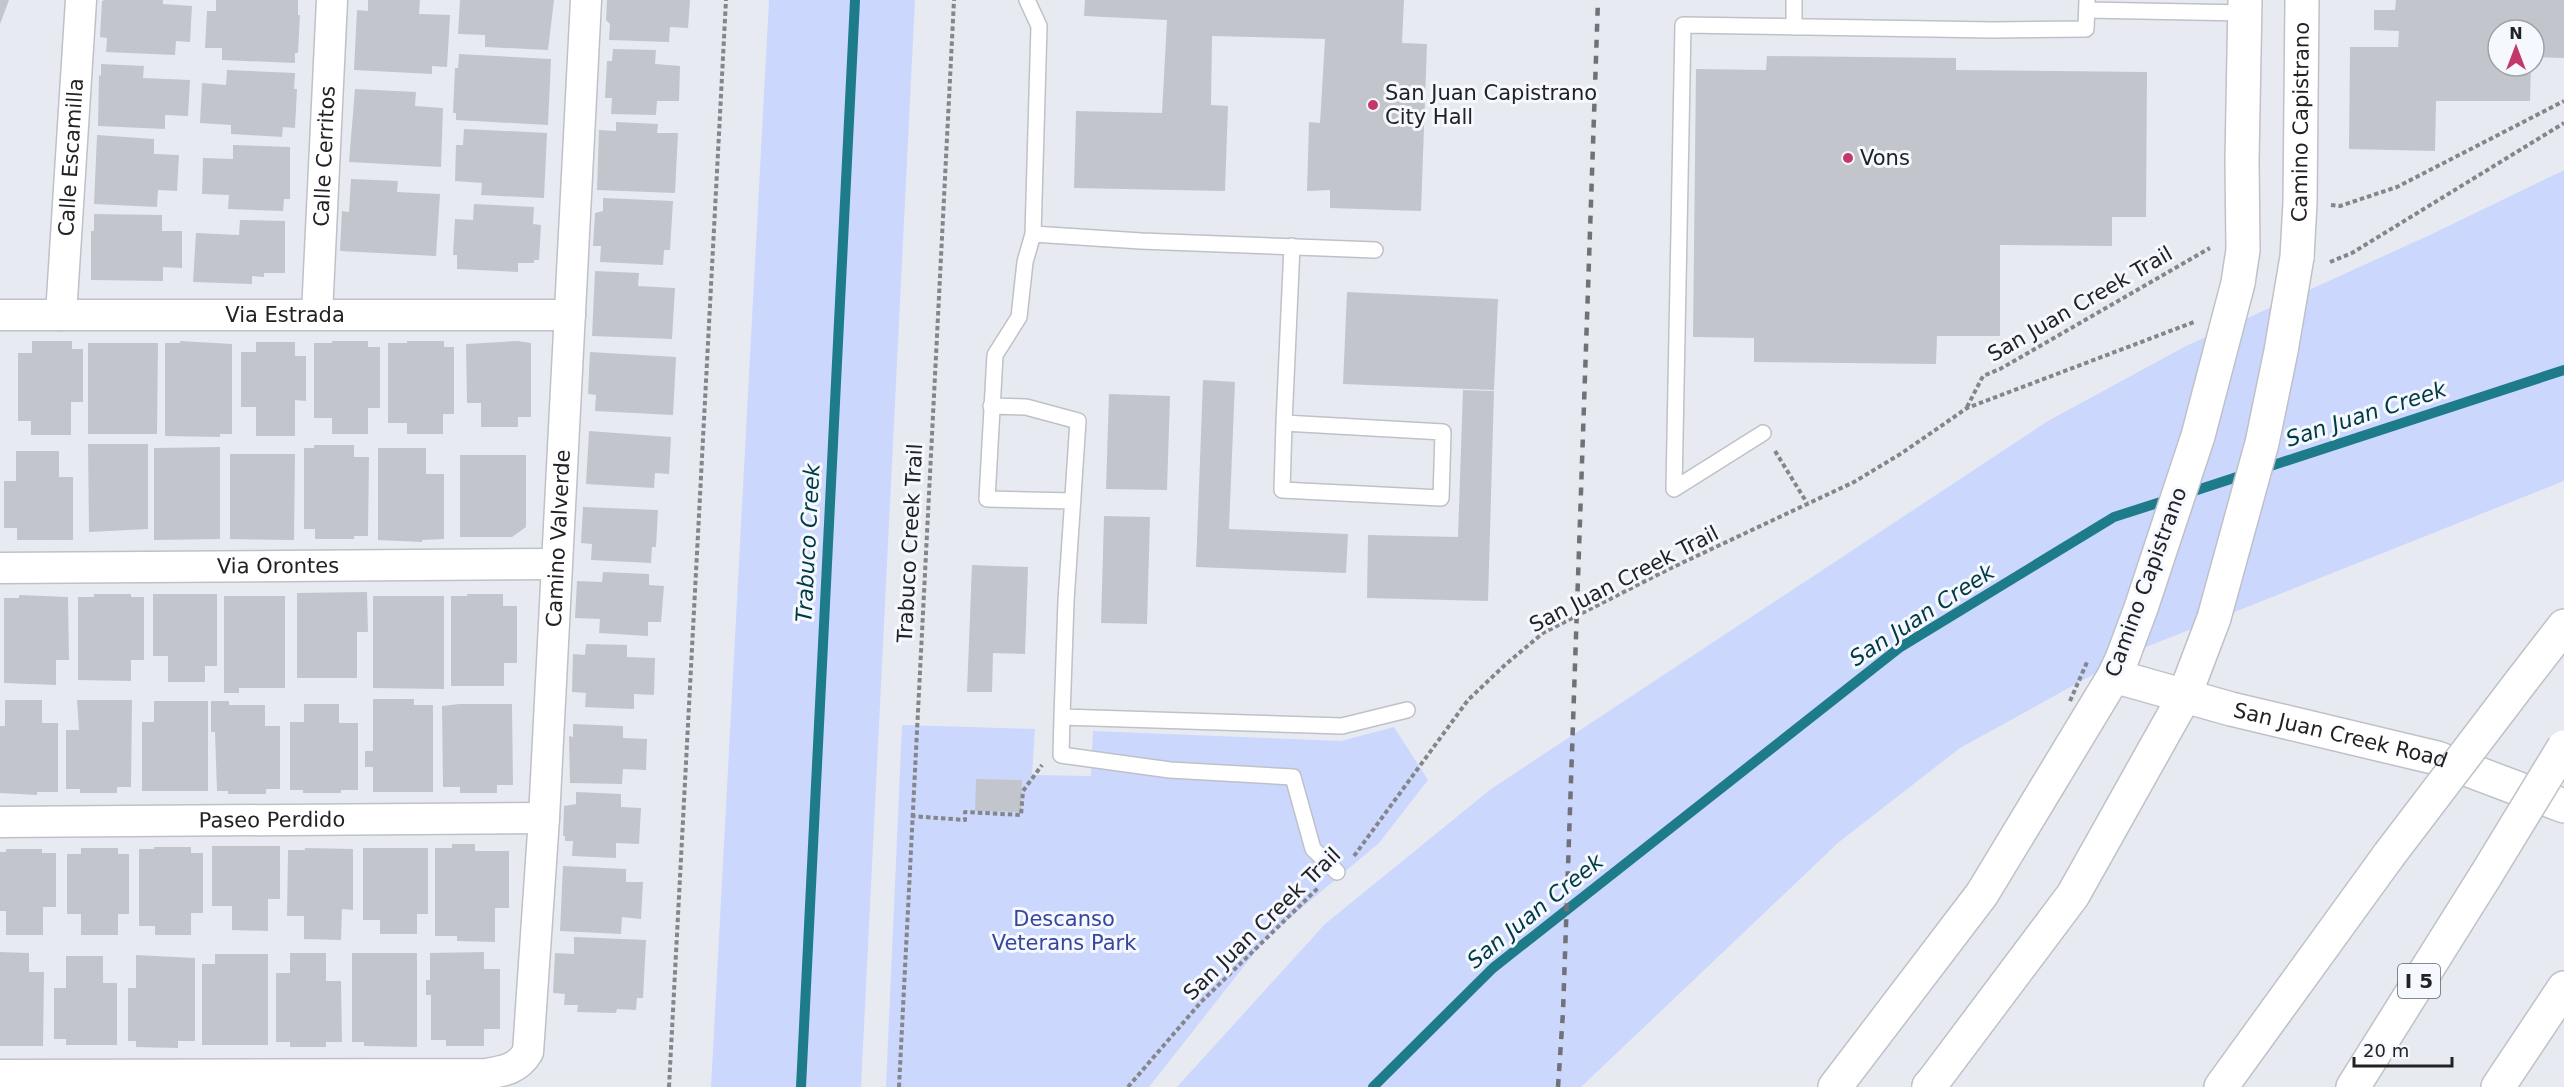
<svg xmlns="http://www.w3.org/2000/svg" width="2564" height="1087" viewBox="0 0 2564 1087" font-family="'DejaVu Sans',sans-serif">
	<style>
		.green { fill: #cbd7fd }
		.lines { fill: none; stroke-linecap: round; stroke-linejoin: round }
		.stream { stroke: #1e7c8a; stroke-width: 10 }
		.building { fill: #c3c5cc }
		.service-casing { stroke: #bfc1c8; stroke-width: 18 }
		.minor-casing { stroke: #bfc1c8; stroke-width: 33 }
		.secondary-casing { stroke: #bfc1c8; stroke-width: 36 }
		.motorway-casing { stroke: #bfc1c8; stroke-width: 36 }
		.path { stroke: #85868b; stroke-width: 4; stroke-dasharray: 4.5 3; stroke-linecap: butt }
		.service { stroke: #fff; stroke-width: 15 }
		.minor { stroke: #fff; stroke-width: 30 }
		.secondary { stroke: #fff; stroke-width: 33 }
		.motorway { stroke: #fff; stroke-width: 33 }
		.rail { stroke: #717277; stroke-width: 4.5; stroke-dasharray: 8 8; stroke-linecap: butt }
		.secondary-bridge-casing { stroke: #bfc1c8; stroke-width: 36; stroke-linecap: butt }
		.motorway-bridge-casing { stroke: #bfc1c8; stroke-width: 36; stroke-linecap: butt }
		.path-bridge { stroke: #85868b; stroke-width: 4; stroke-dasharray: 4.5 3; stroke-linecap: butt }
		.secondary-bridge { stroke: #fff; stroke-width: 33 }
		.motorway-bridge { stroke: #fff; stroke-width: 33 }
		.poi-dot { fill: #c43869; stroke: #f5f8ff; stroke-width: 2 }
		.labels { text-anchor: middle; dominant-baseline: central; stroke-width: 6; stroke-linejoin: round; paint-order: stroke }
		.shield { fill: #f5f8ff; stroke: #616266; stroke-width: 1.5 }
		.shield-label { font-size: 20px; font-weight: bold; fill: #222225 }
		.poi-label { font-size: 21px; fill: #222225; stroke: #f5f8ff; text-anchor: start }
		.street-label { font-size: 21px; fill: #222225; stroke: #f5f8ff }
		.park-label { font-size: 21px; fill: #37469b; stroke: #f5f8ff }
		.water-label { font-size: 22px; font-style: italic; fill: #003a42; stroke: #f5f8ff }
	</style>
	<rect width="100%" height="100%" fill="#e8eaf2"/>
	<path class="green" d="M 769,0 L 915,0 L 861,1087 L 711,1087 Z
		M 2564,170 L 2564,481 L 2136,651 L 1960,748 L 1839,842 L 1581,1087 L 1177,1087 L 1325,924 L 1491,789 L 2048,421 L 2186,346 L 2432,234 Z
		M 902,725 L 1035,729 L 1032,775 L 1091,776 L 1093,731 L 1341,741 L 1394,727 L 1428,780 L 1379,843 L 1267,937 L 1149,1087 L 886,1087 Z"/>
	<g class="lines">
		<path class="stream" d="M 2185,494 L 2564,370
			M 801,1087 L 855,0
			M 1373,1087 L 1493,968 L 1899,648 L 2114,517 L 2170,499"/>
	</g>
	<path class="building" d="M 0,0 L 9,0 L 0,24 Z
		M 105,0 L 163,0 L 163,4 L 192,6 L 190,42 L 176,41 L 175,55 L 106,52 L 107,38 L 100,37 L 102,1 Z
		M 216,0 L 298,0 L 298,15 L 300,15 L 298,53 L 295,53 L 295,63 L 222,60 L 222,48 L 205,48 L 207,11 L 216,11 Z
		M 368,0 L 420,0 L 419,14 L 450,15 L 447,67 L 432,66 L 432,74 L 354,70 L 357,10 L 368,11 Z
		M 460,0 L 554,0 L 548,50 L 485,47 L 485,35 L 458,34 Z
		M 607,0 L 690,0 L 688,28 L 670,27 L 669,42 L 609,40 L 610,24 L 606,20 Z
		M 1085,0 L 1404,0 L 1402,43 L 1427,44 L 1421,211 L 1330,208 L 1330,190 L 1307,191 L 1309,122 L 1320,123 L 1325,39 L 1212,36 L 1211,105 L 1228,106 L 1225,191 L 1074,188 L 1076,111 L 1162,113 L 1167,20 L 1084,16 Z
		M 2396,0 L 2564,0 L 2564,58 L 2534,57 L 2534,30 L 2498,30 L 2498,66 L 2531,66 L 2530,101 L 2436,101 L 2435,151 L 2349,149 L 2350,47 L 2398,47 L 2399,31 L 2374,30 L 2374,10 L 2395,10 Z
		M 613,49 L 656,50 L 655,64 L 680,66 L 679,101 L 657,101 L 656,115 L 611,114 L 612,98 L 605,98 L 607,61 L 612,61 Z
		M 459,54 L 551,59 L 548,125 L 456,120 L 456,113 L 453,113 L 455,68 L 458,68 Z
		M 1767,56 L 1956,58 L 1956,70 L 2147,72 L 2146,217 L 2112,217 L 2112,246 L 2000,245 L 2000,336 L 1937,336 L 1936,364 L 1754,362 L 1754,338 L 1693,337 L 1696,69 L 1766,70 Z
		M 101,64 L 144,66 L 143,78 L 190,80 L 188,116 L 165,115 L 165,129 L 98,126 L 99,75 L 101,76 Z
		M 227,70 L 295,73 L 294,89 L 297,89 L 295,128 L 283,127 L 282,137 L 231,134 L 231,125 L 200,123 L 202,83 L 226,85 Z
		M 355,89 L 416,92 L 415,106 L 443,108 L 441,167 L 349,162 Z
		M 616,122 L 658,124 L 657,133 L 678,133 L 675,193 L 597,190 L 599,130 L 616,131 Z
		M 464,129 L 547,133 L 544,198 L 481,195 L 482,183 L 455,181 L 456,145 L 463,145 Z
		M 97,135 L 154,139 L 154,154 L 179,155 L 177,191 L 158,190 L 157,207 L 94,204 Z
		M 233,145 L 290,147 L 290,199 L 284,199 L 283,211 L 228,209 L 229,195 L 202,194 L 203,158 L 233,159 Z
		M 351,179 L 398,181 L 397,192 L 440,194 L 436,256 L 340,251 L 342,211 L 349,212 Z
		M 603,198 L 673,201 L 670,250 L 664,250 L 663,265 L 600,262 L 601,246 L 593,246 L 595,213 L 603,211 Z
		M 474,204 L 534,207 L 533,224 L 541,225 L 539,260 L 534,260 L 534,263 L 518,263 L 518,272 L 457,269 L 457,255 L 453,255 L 455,219 L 473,220 Z
		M 94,214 L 162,215 L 162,231 L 182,231 L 182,268 L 163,267 L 163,281 L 91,280 L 91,231 L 94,231 Z
		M 240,220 L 285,221 L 285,273 L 264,273 L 264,277 L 252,276 L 252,284 L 193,282 L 196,233 L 239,235 Z
		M 595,271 L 639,273 L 638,286 L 675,288 L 672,339 L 592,336 Z
		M 1347,292 L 1498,299 L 1494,390 L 1343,384 Z
		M 32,341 L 72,341 L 72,349 L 83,349 L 83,402 L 71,402 L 71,435 L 31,435 L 31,421 L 18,421 L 18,353 L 32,353 Z
		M 180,341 L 232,344 L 232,434 L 220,434 L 220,437 L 165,436 L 165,343 L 180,343 Z
		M 332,341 L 368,341 L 368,347 L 380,347 L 380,408 L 368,408 L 368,434 L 332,434 L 332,418 L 314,418 L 314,343 L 332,343 Z
		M 407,341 L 444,341 L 444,347 L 454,347 L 454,414 L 443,414 L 443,434 L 407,434 L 407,423 L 388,423 L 388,343 L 407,343 Z
		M 518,341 L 531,343 L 531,417 L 518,417 L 518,427 L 481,427 L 481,403 L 467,403 L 466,344 Z
		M 256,342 L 295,342 L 295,356 L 306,356 L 306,401 L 295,400 L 295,436 L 256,436 L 256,407 L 241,407 L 241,352 L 256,352 Z
		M 88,343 L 158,343 L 157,434 L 88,434 Z
		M 590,352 L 676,357 L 673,415 L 595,411 L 596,395 L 588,394 Z
		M 1203,380 L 1235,382 L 1229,529 L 1348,534 L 1346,573 L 1196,567 Z
		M 1463,390 L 1494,391 L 1488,601 L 1367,598 L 1368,535 L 1458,537 Z
		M 1109,394 L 1170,396 L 1167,490 L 1106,489 Z
		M 589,431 L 671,437 L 669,474 L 655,473 L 654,488 L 586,484 Z
		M 88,444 L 148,444 L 148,529 L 89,532 Z
		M 314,445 L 354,445 L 354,457 L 369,457 L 368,536 L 354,536 L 354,539 L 315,539 L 315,529 L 304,529 L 304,448 L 314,448 Z
		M 220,447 L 220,539 L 154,540 L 154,448 Z
		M 378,448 L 426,448 L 426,474 L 444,474 L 444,539 L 422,540 L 422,542 L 378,540 Z
		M 16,451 L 59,451 L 59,477 L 73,477 L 73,540 L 17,540 L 17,528 L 4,528 L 4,481 L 16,481 Z
		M 230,454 L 295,454 L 294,540 L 230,539 Z
		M 460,455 L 526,455 L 526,527 L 512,537 L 460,537 Z
		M 583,507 L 658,510 L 656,547 L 652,547 L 651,563 L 591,560 L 592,544 L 581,543 Z
		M 1104,516 L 1150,517 L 1147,624 L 1101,623 Z
		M 972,565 L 1028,567 L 1025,654 L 993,653 L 992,692 L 967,692 Z
		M 603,572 L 649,574 L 649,585 L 664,586 L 661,622 L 648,622 L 648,636 L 599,633 L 600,619 L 575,618 L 577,581 L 602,582 Z
		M 367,592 L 368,632 L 357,632 L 357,678 L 297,678 L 297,593 Z
		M 94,594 L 131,594 L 131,597 L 144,597 L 144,660 L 131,660 L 131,681 L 78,680 L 78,597 L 94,597 Z
		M 153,594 L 217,594 L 217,666 L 205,666 L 205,682 L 168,682 L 168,656 L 153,656 Z
		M 467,594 L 503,594 L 503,606 L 517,606 L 517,663 L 504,663 L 504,686 L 451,686 L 451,596 L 467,596 Z
		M 19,595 L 68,597 L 69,660 L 56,660 L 56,685 L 4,683 L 4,598 L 19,598 Z
		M 224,596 L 285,596 L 285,688 L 239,688 L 239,693 L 224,693 Z
		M 373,596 L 444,596 L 444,689 L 373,688 Z
		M 586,644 L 627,645 L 627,657 L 655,658 L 654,695 L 634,694 L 634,709 L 585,707 L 586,693 L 572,692 L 573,654 L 585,655 Z
		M 373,699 L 414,699 L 414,705 L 433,705 L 433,792 L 373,792 L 373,767 L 365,767 L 365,751 L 373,751 Z
		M 5,700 L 42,700 L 42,723 L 58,723 L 58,792 L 37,792 L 37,795 L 0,793 L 0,726 L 5,726 Z
		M 77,700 L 132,700 L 131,787 L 117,787 L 117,793 L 80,793 L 80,789 L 66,789 L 66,730 L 79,730 Z
		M 154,701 L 208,701 L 208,791 L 142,791 L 142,722 L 154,722 Z
		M 211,701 L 229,701 L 229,705 L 265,705 L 265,726 L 280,726 L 280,789 L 266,789 L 266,794 L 228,794 L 228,791 L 217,791 L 215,732 L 211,732 Z
		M 304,704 L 339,704 L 339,723 L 358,723 L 358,790 L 341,790 L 341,793 L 303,793 L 303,790 L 290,790 L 290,722 L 304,722 Z
		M 459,704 L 512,704 L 513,785 L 497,785 L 497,793 L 460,793 L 460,787 L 443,787 L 442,706 Z
		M 573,724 L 623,726 L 623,738 L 647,739 L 646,770 L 623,769 L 622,784 L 570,783 L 569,736 L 573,737 Z
		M 976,779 L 1022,780 L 1021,812 L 975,811 Z
		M 576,792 L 621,794 L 621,807 L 641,808 L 639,844 L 616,843 L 616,858 L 572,856 L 573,841 L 565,841 L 565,836 L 563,836 L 564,806 L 576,804 Z
		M 452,844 L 475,844 L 475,851 L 509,851 L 509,908 L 495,908 L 495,942 L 457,941 L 457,936 L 435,936 L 435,848 L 452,848 Z
		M 212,846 L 280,846 L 280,899 L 268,899 L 268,931 L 232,930 L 232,906 L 212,906 Z
		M 154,847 L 191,847 L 191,853 L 203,853 L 203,913 L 191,913 L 191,935 L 155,935 L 155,926 L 139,926 L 139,849 L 154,849 Z
		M 81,848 L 118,848 L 118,854 L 129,854 L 129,914 L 118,914 L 118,935 L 81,935 L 81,914 L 67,914 L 67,854 L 81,854 Z
		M 305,848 L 353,849 L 353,910 L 342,909 L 341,940 L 304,939 L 304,916 L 287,916 L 288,850 L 305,850 Z
		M 363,848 L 428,848 L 428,914 L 417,914 L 417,934 L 380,934 L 380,920 L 363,920 Z
		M 6,849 L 42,849 L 42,853 L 56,853 L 56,907 L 43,907 L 43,935 L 6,935 L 6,911 L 0,911 L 0,852 L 6,852 Z
		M 563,866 L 626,869 L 626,882 L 643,882 L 641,919 L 622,917 L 621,934 L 560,931 Z
		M 574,937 L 646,940 L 643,998 L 637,998 L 636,1010 L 617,1009 L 616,1013 L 577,1012 L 578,1005 L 564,1005 L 565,994 L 553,993 L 555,953 L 574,954 Z
		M 0,952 L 29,953 L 29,972 L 44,972 L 43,1046 L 0,1046 Z
		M 484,952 L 484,969 L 500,969 L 500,1029 L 484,1029 L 484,1046 L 446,1046 L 446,1040 L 431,1040 L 431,995 L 426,995 L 426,980 L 430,980 L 430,953 Z
		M 290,953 L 326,953 L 326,981 L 341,981 L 342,1042 L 326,1042 L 326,1047 L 290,1047 L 290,1042 L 276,1042 L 276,973 L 290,973 Z
		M 352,953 L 417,953 L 417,1047 L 364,1046 L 364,1042 L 352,1042 Z
		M 215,954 L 268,954 L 268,1045 L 202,1045 L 202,964 L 215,964 Z
		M 136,955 L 195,958 L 195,1041 L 178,1041 L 178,1048 L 136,1047 L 136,1041 L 128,1041 L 128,988 L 136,988 Z
		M 66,956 L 103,956 L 103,983 L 117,983 L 117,1045 L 66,1045 L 66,1039 L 54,1039 L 54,988 L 66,988 Z"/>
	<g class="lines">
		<defs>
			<path id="service" d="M 1027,0 L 1039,26 L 1033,234 L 1025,262 L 1019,317 L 995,355 L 987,499 L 1073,501
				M 2087,10 L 2245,13
				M 1794,27 L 1794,0
				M 1033,234 L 1141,241 L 1375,250
				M 991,406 L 1026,407 L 1078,421 L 1066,601 L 1062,717 L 1342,726 L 1407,710
				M 1284,423 L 1282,490 L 1441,498 L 1443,432 L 1284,423 L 1292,246
				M 1763,433 L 1674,489 L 1683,25 L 1993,30 L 2086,29 L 2087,0
				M 1062,717 L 1061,755 L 1170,770 L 1293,777 L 1313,849 L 1337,872"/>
			<g id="minor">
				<path id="s1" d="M 317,314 L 332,0"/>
				<path id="s2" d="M 0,315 L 570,315"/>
				<path id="s3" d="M 61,315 L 81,0"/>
				<path id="s4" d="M 0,568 L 556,564"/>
				<path id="s5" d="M 0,822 L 544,818"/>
				<path id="s6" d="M 0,1075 L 486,1074 C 504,1071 518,1069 528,1052 L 544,818 L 586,0"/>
			</g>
			<g id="secondary">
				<path id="s7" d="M 2297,257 L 2300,203 L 2302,0"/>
				<path d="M 2238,283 L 2243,250 L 2242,160 L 2245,0"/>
				<path id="s8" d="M 2114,676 L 2231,709 L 2437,758 L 2564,806"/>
				<path d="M 1835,1087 L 1982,894 L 2114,676 L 2122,659"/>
				<path d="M 1929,1087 L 2073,895 L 2184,697 L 2214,618"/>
			</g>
			<path id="motorway" d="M 2523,679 L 2564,626
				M 1929,1087 L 1929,1086
				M 2221,1087 L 2389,855
				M 2353,1087 L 2486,875
				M 2498,1087 L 2564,988"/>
		</defs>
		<use href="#service" class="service-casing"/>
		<use href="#minor" class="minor-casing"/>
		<use href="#secondary" class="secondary-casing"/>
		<use href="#motorway" class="motorway-casing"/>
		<path class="path" d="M 2331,205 L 2340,206 L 2397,187 L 2564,101
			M 2330,262 L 2352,253 L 2564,123
			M 1967,407 L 1983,376 L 2000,369 L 2210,248
			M 1775,451 L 1807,503
			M 911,816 L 965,820 L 965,812 L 1021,815 L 1023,791 L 1042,765
			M 1354,856 L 1468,700 L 1506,664 L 1543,633 L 1669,569 L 1854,482 L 1902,453 L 1967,408 L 2194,322
			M 669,1087 L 726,0
			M 899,1087 L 954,0
			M 1128,1087 L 1201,1002 L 1319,887"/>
		<use href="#service" class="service"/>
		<use href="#minor" class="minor"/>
		<use href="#secondary" class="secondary"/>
		<use href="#motorway" class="motorway"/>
		<path class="rail" d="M 1558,1087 L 1563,1012 L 1598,0"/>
		<defs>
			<path id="secondary-bridge" d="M 2214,618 L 2262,443 L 2281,351 L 2297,257
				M 2122,659 L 2141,608 L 2198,436 L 2238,283"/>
			<path id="motorway-bridge" d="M 2389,855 L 2523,679
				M 2486,875 L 2564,747"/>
		</defs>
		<use href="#secondary-bridge" class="secondary-bridge-casing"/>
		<use href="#motorway-bridge" class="motorway-bridge-casing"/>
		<path class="path-bridge" d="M 2070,701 L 2088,660"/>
		<use href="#secondary-bridge" class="secondary-bridge"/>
		<use href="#motorway-bridge" class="motorway-bridge"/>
	</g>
	<g class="poi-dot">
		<circle cx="1373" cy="105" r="6"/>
		<circle cx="1848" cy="158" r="6"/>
	</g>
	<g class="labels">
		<rect class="shield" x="2398" y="964" width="42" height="34" rx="4.5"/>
		<g class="shield-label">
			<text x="2419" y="981">I 5</text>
		</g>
		<g class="poi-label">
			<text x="1385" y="93">San Juan Capistrano<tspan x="1385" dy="24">City Hall</tspan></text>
			<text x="1860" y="158">Vons</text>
		</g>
		<g class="street-label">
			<text stroke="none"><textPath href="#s7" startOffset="135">Camino Capistrano</textPath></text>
			<text stroke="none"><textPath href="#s3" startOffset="158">Calle Escamilla</textPath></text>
			<text stroke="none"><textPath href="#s1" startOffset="158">Calle Cerritos</textPath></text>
			<text transform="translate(2080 304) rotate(-30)">San Juan Creek Trail</text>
			<text stroke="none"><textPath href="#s2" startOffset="285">Via Estrada</textPath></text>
			<text stroke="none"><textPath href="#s6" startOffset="1050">Camino Valverde</textPath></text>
			<text transform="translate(910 543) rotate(-87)">Trabuco Creek Trail</text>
			<text stroke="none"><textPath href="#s4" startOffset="278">Via Orontes</textPath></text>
			<text transform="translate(1624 579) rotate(-27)">San Juan Creek Trail</text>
			<text transform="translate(2146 582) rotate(-70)">Camino Capistrano</text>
			<text stroke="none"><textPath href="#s8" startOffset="234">San Juan Creek Road</textPath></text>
			<text stroke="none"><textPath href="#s5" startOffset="272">Paseo Perdido</textPath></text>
			<text transform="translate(1262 924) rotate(-44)">San Juan Creek Trail</text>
		</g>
		<g class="park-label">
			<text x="1064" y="919">Descanso<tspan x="1064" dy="24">Veterans Park</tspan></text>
		</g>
		<g class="water-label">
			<text transform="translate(2366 414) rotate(-18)">San Juan Creek</text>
			<text transform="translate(808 543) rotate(-87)">Trabuco Creek</text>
			<text transform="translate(1922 615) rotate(-33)">San Juan Creek</text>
			<text transform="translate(1535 911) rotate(-39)">San Juan Creek</text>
		</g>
	</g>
	<g transform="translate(2516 48)"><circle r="28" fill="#f5f8ff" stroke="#a1a2a8" stroke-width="1.5"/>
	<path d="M0-4.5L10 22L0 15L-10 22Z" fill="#c43869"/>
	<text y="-9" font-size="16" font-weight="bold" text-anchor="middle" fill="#222225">N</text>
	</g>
	<path d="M2354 1057v9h98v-9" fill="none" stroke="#222225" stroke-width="3"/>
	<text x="2363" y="1057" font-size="18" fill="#222225" stroke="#f5f8ff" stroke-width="4.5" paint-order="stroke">20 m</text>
</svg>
